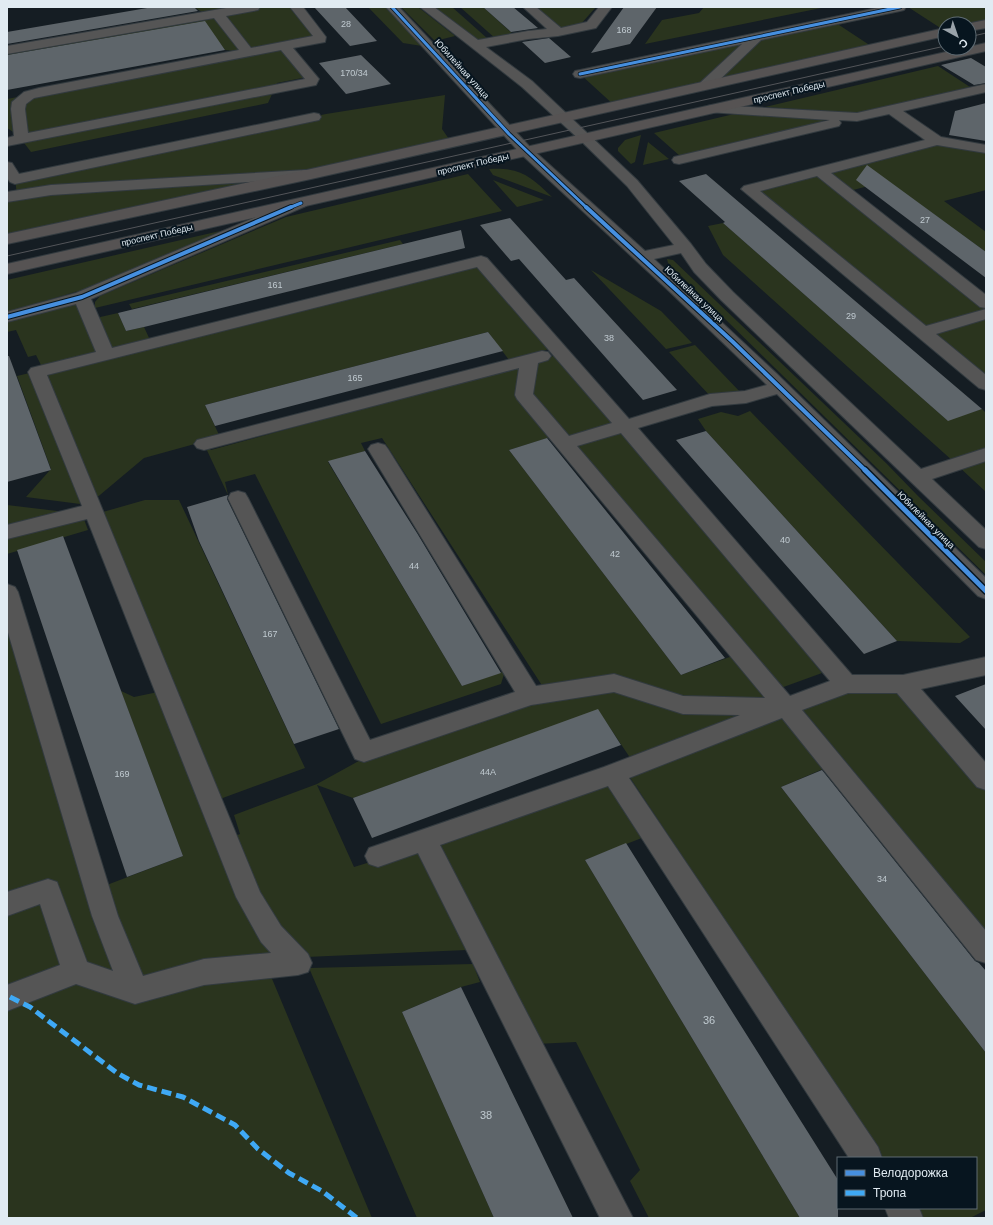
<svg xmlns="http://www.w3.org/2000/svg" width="993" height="1225" viewBox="0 0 993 1225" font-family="Arial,sans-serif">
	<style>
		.green { fill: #2a341e }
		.building { fill: #5e656a }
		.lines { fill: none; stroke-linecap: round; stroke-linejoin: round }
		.minor-casing { stroke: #323a3f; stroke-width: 2 }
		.major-casing { stroke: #323a3f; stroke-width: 2 }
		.minor { fill: #555; fill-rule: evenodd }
		.major { fill: #565353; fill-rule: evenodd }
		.tram { stroke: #535559; stroke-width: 1 }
		.quiet { stroke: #3fa9f5; stroke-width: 5; stroke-dasharray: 10 5; stroke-linecap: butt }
		.cycleway-far2-casing { stroke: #07151f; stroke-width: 4.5 }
		.cycleway-far1-casing { stroke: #07151f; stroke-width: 6 }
		.cycleway-casing { stroke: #07151f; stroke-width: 8 }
		.cycleway-far2 { stroke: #468fdf; stroke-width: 3 }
		.cycleway-far1 { stroke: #468fdf; stroke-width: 4 }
		.cycleway { stroke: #468fdf; stroke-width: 5 }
		.labels { text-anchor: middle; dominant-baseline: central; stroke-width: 4; stroke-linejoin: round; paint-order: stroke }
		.number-label { font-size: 9px; fill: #c0cad0 }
		.far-street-label { font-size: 9px; fill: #e1ebf2; stroke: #07151f }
		.near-number-label { font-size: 11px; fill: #c0cad0 }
	</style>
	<rect width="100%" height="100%" fill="#151d23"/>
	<path class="green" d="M 194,7 L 289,7 L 316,39 L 285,45 L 312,76 L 277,83 L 268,103 L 31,152 L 18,135 L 7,128 L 7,99 L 246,54 L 245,52 L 225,50 L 218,41 L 7,78 L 7,51 L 205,14 Z
		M 368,7 L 385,7 L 422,46 L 403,43 Z
		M 401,7 L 418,7 L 455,36 L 435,41 Z
		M 432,7 L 452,7 L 488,39 L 477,42 Z
		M 460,7 L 483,7 L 514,35 L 496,39 Z
		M 545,7 L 596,7 L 580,25 L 558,29 L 535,9 Z
		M 704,7 L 826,7 L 645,44 L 662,20 L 699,13 Z
		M 908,7 L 986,7 L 986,24 L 945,24 L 945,31 Z
		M 833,21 L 874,48 L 615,106 L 580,74 Z
		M 938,66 L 970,87 L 858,113 L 765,107 Z
		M 445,95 L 442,129 L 451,142 L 7,239 L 7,197 L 17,195 L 15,179 L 326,114 Z
		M 734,114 L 818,119 L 825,121 L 680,156 L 654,133 Z
		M 641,135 L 635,162 L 631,164 L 618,151 L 618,148 L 625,140 Z
		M 648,142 L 669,159 L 643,165 Z
		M 939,144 L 986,152 L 986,190 L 944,201 L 986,232 L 986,252 L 888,181 L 853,190 L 829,172 Z
		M 489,169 C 521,167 531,177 552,197 L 493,175 Z
		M 820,173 L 986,305 L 986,381 L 755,190 Z
		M 468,174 L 502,211 L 95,308 L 95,302 L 100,296 L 286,217 Z
		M 493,180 L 544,200 L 517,207 Z
		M 723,223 L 947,420 L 982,409 L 986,413 L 986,452 L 954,462 L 723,255 L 708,226 Z
		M 220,231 L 209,237 L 82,290 L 7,312 L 7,280 Z
		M 400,240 L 403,244 L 132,309 L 129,304 Z
		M 667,259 L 673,260 L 886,463 L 918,496 L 986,562 L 986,575 L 668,263 Z
		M 480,265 L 553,348 L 509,360 L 488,332 L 205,405 L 220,437 L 144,458 L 88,505 L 26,497 L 51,469 L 17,376 Z
		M 591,270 L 661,311 L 692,343 L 666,349 Z
		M 82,297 L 87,320 L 118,313 L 126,331 L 144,327 L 150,340 L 42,367 L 36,355 L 28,357 L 16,330 L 7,332 L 7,317 Z
		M 695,345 L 743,395 L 712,398 L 669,352 Z
		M 557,355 L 819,658 L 812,661 L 822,673 L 778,689 L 564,433 L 509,450 L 681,675 L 735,655 L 772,700 L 685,698 L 615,675 L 543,687 L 382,438 L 361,443 L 365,451 L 328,462 L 462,686 L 505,671 L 501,684 L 381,724 L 255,474 L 225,482 L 228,495 L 204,444 L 211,450 Z
		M 750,411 L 970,637 L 960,643 L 897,641 L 706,431 L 698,419 L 721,412 L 738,416 Z
		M 986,456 L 986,492 L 958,466 Z
		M 145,500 L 179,500 L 305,768 L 220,799 L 103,512 Z
		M 7,505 L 82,514 L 88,530 L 7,554 Z
		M 7,607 L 91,891 L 183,856 L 121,691 L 134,697 L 158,692 L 220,842 L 240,834 L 234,815 L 317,784 L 366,757 L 532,702 L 614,687 L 784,715 L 823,769 L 781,787 L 986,1053 L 986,1210 L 970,1218 L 923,1218 L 916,1208 L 976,1208 L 976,1158 L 883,1158 L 629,776 L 639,771 L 598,710 L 353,798 L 317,785 L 354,867 L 416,848 L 467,950 L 306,957 L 270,974 L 372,1218 L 7,1218 Z
		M 850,692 L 901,693 L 986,792 L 986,931 L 803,710 Z
		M 610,782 L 647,836 L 585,860 L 800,1218 L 649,1218 L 630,1181 L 640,1170 L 576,1042 L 536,1044 L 436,842 Z
		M 473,964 L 480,982 L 461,987 L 402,1012 L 494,1218 L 417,1218 L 309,968 Z"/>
	<path class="building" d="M 153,7 L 194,7 L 198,11 L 7,44 L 7,32 Z
		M 314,7 L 345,7 L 377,41 L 350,46 Z
		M 483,7 L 513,7 L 538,28 L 511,32 Z
		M 624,7 L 657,7 L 630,44 L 591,53 Z
		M 205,21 L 225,50 L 7,90 L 7,55 Z
		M 549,38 L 571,57 L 545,63 L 522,42 Z
		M 361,55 L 391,84 L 346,94 L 319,63 Z
		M 971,58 L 986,67 L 986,83 L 974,85 L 941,65 Z
		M 986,103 L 986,141 L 949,135 L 955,111 Z
		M 867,165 L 986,252 L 986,278 L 856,180 Z
		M 706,174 L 982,409 L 948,421 L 723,223 L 725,222 L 679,181 Z
		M 510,218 L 566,280 L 574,278 L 677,390 L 643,400 L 519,259 L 511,261 L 480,225 Z
		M 461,230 L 465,248 L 144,327 L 126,331 L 118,313 Z
		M 488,332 L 503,351 L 215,426 L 205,405 Z
		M 7,356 L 9,356 L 51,470 L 7,482 Z
		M 706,431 L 897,641 L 864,654 L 676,440 Z
		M 547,438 L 725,658 L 681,675 L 509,450 Z
		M 365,451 L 417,533 L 501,673 L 462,686 L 328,461 Z
		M 228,495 L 227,499 L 339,729 L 294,744 L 199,541 L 187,507 Z
		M 63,536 L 183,856 L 127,877 L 17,550 Z
		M 986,684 L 986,730 L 955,696 Z
		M 598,709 L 621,745 L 372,838 L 353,798 Z
		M 822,770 L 975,961 L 979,963 L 986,971 L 986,1053 L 781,787 Z
		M 626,843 L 838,1180 L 838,1218 L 800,1218 L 585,860 Z
		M 461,987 L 573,1218 L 494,1218 L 402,1012 Z"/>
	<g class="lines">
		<defs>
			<path id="minor" d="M 232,7 L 260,7 L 258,10 L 226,16 L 251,48 L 313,36 L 290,7 L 303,7 L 326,37 L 325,42 L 293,48 L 319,79 L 316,85 L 7,146 L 7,138 L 14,136 L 11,109 L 12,102 L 24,92 L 39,88 L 239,50 L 214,18 L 7,54 L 7,46 ZM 281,50 L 305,79 L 28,133 L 25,109 L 26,104 L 34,98 Z
				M 386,7 L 399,7 L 531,148 L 645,251 L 674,245 L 627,186 L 581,141 L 522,87 L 420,7 L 434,7 L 478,40 L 528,31 L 547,29 L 523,7 L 536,7 L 561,28 L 587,22 L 599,7 L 612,7 L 596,28 L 558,36 L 528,39 L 486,47 L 532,81 L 637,180 L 691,244 L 706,264 L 733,292 L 921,469 L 986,448 L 986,461 L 932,479 L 986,530 L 986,549 L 979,547 L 721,300 L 694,272 L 681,253 L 654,259 L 776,373 L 986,578 L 986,599 L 978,596 L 777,394 L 746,403 L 712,406 L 638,428 L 852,675 L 903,675 L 986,657 L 986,675 L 921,689 L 986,763 L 986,790 L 977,787 L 897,693 L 848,693 L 802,710 L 986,931 L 986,963 L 976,960 L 782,718 L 629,778 L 878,1147 L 882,1158 L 849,1158 L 608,786 L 440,845 L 633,1218 L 600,1218 L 418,853 L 378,867 L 369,864 L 365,856 L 369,848 L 604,767 L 740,715 L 683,714 L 614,692 L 531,705 L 364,762 L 355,759 L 228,498 L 231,493 L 238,491 L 245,493 L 248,498 L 370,740 L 515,692 L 368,449 L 371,445 L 378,443 L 385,445 L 388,449 L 536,686 L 614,674 L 683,696 L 765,698 L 517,399 L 515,395 L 519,368 L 204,450 L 197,448 L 194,444 L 197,440 L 542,351 L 548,352 L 551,356 L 548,360 L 538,363 L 533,394 L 569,436 L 612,423 L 477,267 L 47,375 L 260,892 L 281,926 L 308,954 L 312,963 L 308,972 L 298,975 L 204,985 L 135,1004 L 76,984 L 7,1011 L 7,985 L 60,965 L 40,904 L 7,916 L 7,892 L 48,879 L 57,882 L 87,962 L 113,971 L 92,916 L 7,629 L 7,584 L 15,587 L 18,592 L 118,916 L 143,976 L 204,959 L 271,953 L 261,942 L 236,897 L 87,519 L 7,539 L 7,525 L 82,506 L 28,372 L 31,368 L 96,352 L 76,304 L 7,322 L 7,312 L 76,293 L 301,198 L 306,200 L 309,203 L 306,206 L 91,299 L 112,348 L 481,256 L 487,258 L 629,419 L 710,394 L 745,391 L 767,385 L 669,291 L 521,154 ZM 621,433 L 830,681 L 790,696 L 577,446 Z
				M 882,7 L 906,7 L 904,10 L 900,11 L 761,40 L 711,88 L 706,89 L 701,88 L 699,85 L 701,82 L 742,44 L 580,78 L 575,77 L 573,74 L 575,71 L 580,70 Z
				M 986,84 L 986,92 L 903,111 L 941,137 L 986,145 L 986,153 L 937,145 L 831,173 L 986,295 L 986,308 L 980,307 L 817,176 L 760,191 L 926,326 L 986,309 L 986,319 L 936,334 L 986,375 L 986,390 L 979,388 L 741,189 L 744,186 L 925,140 L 889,114 L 857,121 L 839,120 L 841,123 L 839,126 L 679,164 L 674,163 L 672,160 L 674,157 L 830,120 L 708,112 L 706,109 L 708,106 L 713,105 L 857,113 Z
				M 314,113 L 319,114 L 321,117 L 319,120 L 15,184 L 10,182 L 7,178 L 7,162 L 12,163 L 19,174 Z
				M 306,170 L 311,172 L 314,175 L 311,178 L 51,195 L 7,202 L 7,192 L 51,185 Z
				M 885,1208 L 919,1208 L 923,1218 L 889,1218 Z"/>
			<path id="major" d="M 986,20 L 986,28 L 969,31 L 969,24 L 966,24 Z
				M 945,28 L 945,36 L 311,179 L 7,244 L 7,234 L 311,169 Z
				M 986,43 L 986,51 L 7,274 L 7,264 Z"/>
		</defs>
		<use href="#minor" class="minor-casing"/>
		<use href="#major" class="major-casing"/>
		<use href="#minor" class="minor"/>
		<use href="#major" class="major"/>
		<path class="tram" d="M 969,37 L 986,33
			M 7,256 L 945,46"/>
		<path class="quiet" d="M 10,997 L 30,1007 L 117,1073 L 139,1085 L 183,1097 L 235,1125 L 258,1149 L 289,1173 L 322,1191 L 357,1218"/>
		<defs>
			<path id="cycleway-far2" d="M 392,7 L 509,134 L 587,208
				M 580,74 L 900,7
				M 289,208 L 301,203"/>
			<path id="cycleway-far1" d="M 586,207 L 733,342 L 866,471
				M 7,317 L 82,297 L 291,207"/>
			<path id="cycleway" d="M 865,470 L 986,591"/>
		</defs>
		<use href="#cycleway-far2" class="cycleway-far2-casing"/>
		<use href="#cycleway-far1" class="cycleway-far1-casing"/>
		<use href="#cycleway" class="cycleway-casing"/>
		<use href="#cycleway-far2" class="cycleway-far2"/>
		<use href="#cycleway-far1" class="cycleway-far1"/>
		<use href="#cycleway" class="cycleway"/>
	</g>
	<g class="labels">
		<g class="number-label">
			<text x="346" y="24">28</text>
			<text x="624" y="30">168</text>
			<text x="354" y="73">170/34</text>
			<text x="925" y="220">27</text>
			<text x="275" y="285">161</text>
			<text x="851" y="316">29</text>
			<text x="609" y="338">38</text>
			<text x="355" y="378">165</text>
			<text x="785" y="540">40</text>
			<text x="615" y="554">42</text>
			<text x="414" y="566">44</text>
			<text x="270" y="634">167</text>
			<text x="488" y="772">44А</text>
			<text x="122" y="774">169</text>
			<text x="882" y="879">34</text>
		</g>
		<g class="far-street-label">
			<text transform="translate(462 69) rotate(48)">Юбилейная улица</text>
			<text transform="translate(789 92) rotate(-13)">проспект Победы</text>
			<text transform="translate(473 164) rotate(-13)">проспект Победы</text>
			<text transform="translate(157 235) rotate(-13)">проспект Победы</text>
			<text transform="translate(694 294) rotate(43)">Юбилейная улица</text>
			<text transform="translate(926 520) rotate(45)">Юбилейная улица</text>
		</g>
		<g class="near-number-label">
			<text x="709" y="1020">36</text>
			<text x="486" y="1115">38</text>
		</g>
	</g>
	<rect width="993" height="1225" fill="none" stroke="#e1ebf2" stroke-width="16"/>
	<rect x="837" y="1157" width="140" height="52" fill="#07151f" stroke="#5e6b73"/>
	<rect x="845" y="1170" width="20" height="6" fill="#468fdf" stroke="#5e6b73"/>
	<text x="873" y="1177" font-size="12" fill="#e1ebf2">Велодорожка</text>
	<rect x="845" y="1190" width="20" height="6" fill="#3fa9f5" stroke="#5e6b73"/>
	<text x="873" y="1197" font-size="12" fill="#e1ebf2">Тропа</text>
	<g transform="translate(957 36) rotate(140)"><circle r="19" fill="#07151f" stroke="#5e6b73"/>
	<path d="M0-3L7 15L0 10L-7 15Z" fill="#9aa3aa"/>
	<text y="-6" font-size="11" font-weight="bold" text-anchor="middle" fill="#e1ebf2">С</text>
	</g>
</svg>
